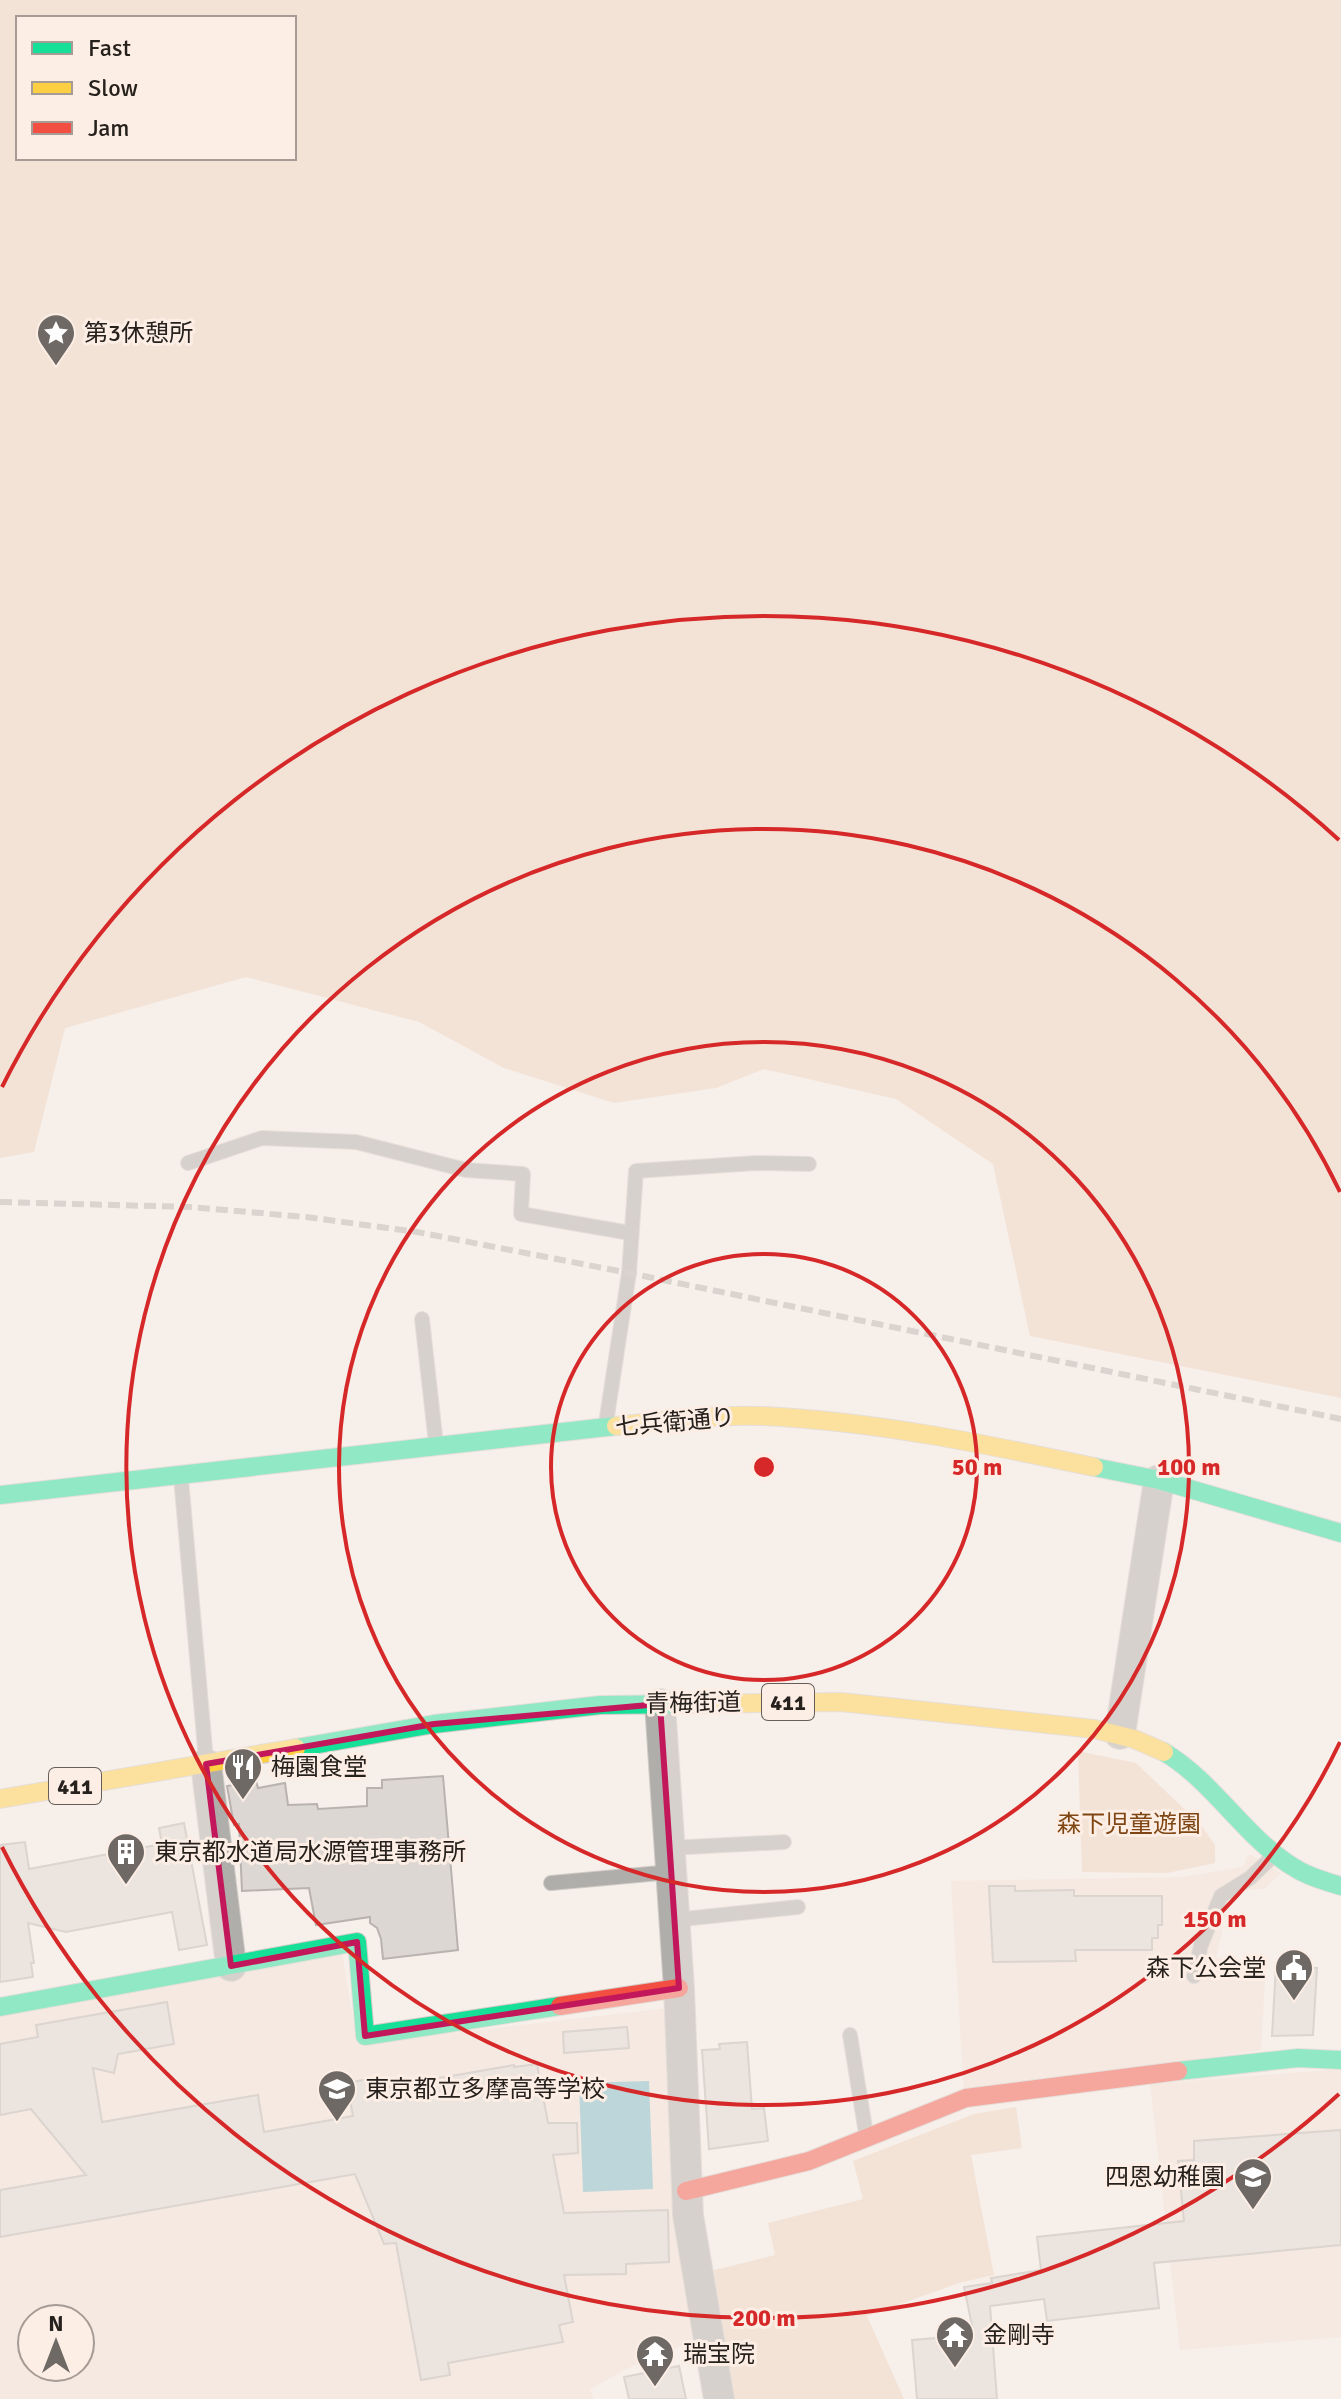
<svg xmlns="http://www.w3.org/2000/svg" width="1341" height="2399" viewBox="0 0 1341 2399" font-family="Signika,'Noto Sans JP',sans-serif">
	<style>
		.built { fill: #f2e3d9; fill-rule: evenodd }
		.green { fill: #edd4c2; fill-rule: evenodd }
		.water { fill: #77b8c5 }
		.building { fill: #dcd7d2; stroke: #b9b3af; stroke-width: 2 }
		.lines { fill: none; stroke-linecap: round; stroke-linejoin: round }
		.lane-casing { stroke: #d1cbc6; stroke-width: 16 }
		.street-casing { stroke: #d1cbc6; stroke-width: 32 }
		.fast-casing { stroke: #d1cbc6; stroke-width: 20 }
		.slow-casing { stroke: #d1cbc6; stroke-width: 20 }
		.jam-casing { stroke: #d1cbc6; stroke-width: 20 }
		.lane { stroke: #b0aeaa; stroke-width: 14 }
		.street { stroke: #b0aeaa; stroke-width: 30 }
		.fast { stroke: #16e098; stroke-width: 18 }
		.slow { stroke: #ffcf43; stroke-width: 18 }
		.jam { stroke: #f24e42; stroke-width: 18 }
		.rail { stroke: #b6b1ae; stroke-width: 6; stroke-dasharray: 12 6; stroke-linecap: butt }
		.marked { fill: none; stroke: #c2185b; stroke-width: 6; stroke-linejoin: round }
		.ring { fill: none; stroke: #d62828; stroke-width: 4 }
		.labels { text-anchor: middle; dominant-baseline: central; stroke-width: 6; stroke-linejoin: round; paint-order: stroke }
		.shield { fill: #fceee5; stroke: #665e59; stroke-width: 2 }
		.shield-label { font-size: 22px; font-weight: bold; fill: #26211d }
		.poi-label { font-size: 24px; fill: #26211d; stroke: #fceee5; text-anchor: start }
		.street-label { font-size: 24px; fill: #26211d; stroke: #fceee5 }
		.park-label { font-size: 24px; fill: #7f4614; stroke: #fceee5 }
		.centre { fill: #d62828; stroke: #fceee5; stroke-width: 4 }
		.ring-label { font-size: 24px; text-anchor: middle; font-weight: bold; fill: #d62828; stroke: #fceee5; stroke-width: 6; stroke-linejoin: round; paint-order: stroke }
	</style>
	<rect width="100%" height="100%" fill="#f7efea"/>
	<path class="built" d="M 1249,1854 L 1281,1873 L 1264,1889 L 1231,1891 L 1216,1958 L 1266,1963 L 1261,2050 L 964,2092 L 951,1881 L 1181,1877 L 1243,1867 Z
		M 342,1952 L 357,2044 L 669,2008 L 699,2339 L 638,2363 L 590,2389 L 594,2399 L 0,2399 L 0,2015 ZM 32,2319 L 80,2319 L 80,2367 L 32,2367 Z
		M 1341,2069 L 1341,2337 L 1180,2350 L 1150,2084 Z"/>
	<path class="green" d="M 0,0 L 1341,0 L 1341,1398 L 1030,1336 L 993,1164 L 896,1099 L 764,1069 L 716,1088 L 614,1103 L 504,1068 L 419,1022 L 246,977 L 65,1028 L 34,1152 L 0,1158 ZM 18,18 L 294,18 L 294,158 L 18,158 Z
		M 1078,1751 L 1136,1763 L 1201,1825 L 1215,1845 L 1215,1863 L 1167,1873 L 1082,1872 Z
		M 1016,2107 L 1022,2148 L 971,2155 L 994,2275 L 959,2283 L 867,2316 L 904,2399 L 734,2399 L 711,2271 L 775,2255 L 768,2223 L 863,2199 L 853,2161 L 974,2114 Z"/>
	<path class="water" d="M 649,2081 L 653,2189 L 583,2192 L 579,2083 Z"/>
	<path class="building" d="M 443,1776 L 458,1950 L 383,1959 L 381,1939 L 377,1928 L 370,1923 L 370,1917 L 316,1925 L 309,1888 L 242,1891 L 239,1824 L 234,1825 L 227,1786 L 256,1781 L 258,1788 L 285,1783 L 288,1805 L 317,1804 L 318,1809 L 367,1806 L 367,1788 L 382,1788 L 382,1780 Z
		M 184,1823 L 207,1945 L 179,1950 L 172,1912 L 66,1932 L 28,1923 L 34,1963 L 31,1963 L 33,1977 L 0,1982 L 0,1845 L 25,1842 L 29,1869 L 162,1844 L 159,1828 Z
		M 989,1886 L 1015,1886 L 1015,1891 L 1074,1890 L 1074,1896 L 1162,1896 L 1162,1925 L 1158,1925 L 1158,1938 L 1152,1938 L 1152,1950 L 1075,1950 L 1076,1961 L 993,1962 Z
		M 1276,1965 L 1317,1968 L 1313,2035 L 1272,2036 Z
		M 167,2002 L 174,2044 L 118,2054 L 114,2073 L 93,2068 L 102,2122 L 258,2095 L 264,2132 L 353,2116 L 347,2083 L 374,2078 L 376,2089 L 514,2065 L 514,2067 L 537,2064 L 548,2123 L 577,2123 L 578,2153 L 553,2155 L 564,2213 L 668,2210 L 669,2262 L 626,2264 L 626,2274 L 564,2275 L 573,2322 L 559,2325 L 563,2342 L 448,2363 L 450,2375 L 421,2380 L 396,2243 L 384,2244 L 355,2174 L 0,2237 L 0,2190 L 86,2175 L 31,2109 L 0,2115 L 0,2044 L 38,2037 L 36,2025 Z
		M 627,2027 L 629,2048 L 564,2053 L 563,2032 Z
		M 747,2042 L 752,2109 L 764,2108 L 768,2141 L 709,2149 L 702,2050 L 720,2049 L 719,2044 Z
		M 1341,2130 L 1341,2245 L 1154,2263 L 1159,2308 L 1047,2321 L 1044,2299 L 990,2306 L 997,2399 L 917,2399 L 912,2340 L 974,2335 L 964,2287 L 992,2283 L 991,2278 L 1041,2270 L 1037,2237 L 1184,2221 L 1178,2161 L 1194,2160 L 1194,2141 Z
		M 679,2366 L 686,2399 L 629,2399 L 624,2377 Z"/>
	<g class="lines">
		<defs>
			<path id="lane" d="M 188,1163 L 262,1138 L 356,1142 L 466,1170 L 523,1174 L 521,1214 L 630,1233
				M 422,1319 L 436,1444
				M 606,1423 L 629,1273 L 636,1171 L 756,1163 L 809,1164
				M 181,1478 L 206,1760
				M 669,1848 L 784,1842
				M 551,1883 L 671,1872
				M 674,1920 L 798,1907
				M 1194,1976 L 1201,1945 L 1221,1896 L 1250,1878 L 1273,1856
				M 850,2035 L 866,2134"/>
			<path id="street" d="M 660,1704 L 679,1988 L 688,2215 L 719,2399
				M 1120,1734 L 1159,1480
				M 206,1764 L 231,1966"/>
			<path id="fast" d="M 1094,1467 L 1159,1480 L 1341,1533
				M 0,1495 L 616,1426
				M 296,1748 L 434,1724 L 600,1705 L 685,1704
				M 1164,1752 C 1216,1783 1247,1842 1300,1871 C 1313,1878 1327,1882 1341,1886
				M 0,2007 L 357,1942 L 365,2036 L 560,2006
				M 1178,2071 L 1298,2058 L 1341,2060"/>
			<path id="slow" d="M 616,1426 C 665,1421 713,1414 762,1416 C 873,1421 985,1444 1094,1467
				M 685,1704 L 841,1702 L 1094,1729 L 1134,1739 L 1164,1752
				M 0,1799 L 296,1748"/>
			<path id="jam" d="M 560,2006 L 679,1988
				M 686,2191 L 809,2161 L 966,2098 L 1178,2071"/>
		</defs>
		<use href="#lane" class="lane-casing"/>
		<use href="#street" class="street-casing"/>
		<use href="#fast" class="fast-casing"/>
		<use href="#slow" class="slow-casing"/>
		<use href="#jam" class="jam-casing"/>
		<use href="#lane" class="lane"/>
		<use href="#street" class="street"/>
		<use href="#fast" class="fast"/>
		<use href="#slow" class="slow"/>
		<use href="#jam" class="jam"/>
		<path class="rail" d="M 0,1202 L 190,1207 L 306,1217 L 417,1232 L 629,1273 L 1341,1419"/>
	</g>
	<path d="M0 0H1341V2399H0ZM 660,1704 L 679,1988 L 365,2036 L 357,1942 L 231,1966 L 206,1764 L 434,1724 Z" fill="#f7efea" fill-opacity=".55" fill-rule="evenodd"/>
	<path class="marked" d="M 660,1704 L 679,1988 L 365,2036 L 357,1942 L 231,1966 L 206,1764 L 434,1724 Z"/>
	<g class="ring">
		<circle cx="764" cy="1467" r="213"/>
		<circle cx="764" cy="1467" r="425"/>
		<path d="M1340 1742A638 638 0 1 1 1340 1192"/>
		<path d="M1339 2094A851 851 0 0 1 2 1847M2 1087A851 851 0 0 1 1339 840"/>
	</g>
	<defs>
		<symbol id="sight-pin" viewBox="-11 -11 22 30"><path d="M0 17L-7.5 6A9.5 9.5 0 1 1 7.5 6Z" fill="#6f6965" stroke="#fceee5"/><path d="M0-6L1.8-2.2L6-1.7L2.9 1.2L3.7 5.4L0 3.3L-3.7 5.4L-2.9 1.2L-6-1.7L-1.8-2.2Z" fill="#fff"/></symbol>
		<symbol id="restaurant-pin" viewBox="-11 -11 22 30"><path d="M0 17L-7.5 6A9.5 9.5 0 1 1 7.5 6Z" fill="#6f6965" stroke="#fceee5"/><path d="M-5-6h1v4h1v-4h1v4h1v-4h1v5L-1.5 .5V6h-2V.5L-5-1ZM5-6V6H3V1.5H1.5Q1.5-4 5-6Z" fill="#fff"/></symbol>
		<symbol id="building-pin" viewBox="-11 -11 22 30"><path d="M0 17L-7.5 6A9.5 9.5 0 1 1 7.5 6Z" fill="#6f6965" stroke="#fceee5"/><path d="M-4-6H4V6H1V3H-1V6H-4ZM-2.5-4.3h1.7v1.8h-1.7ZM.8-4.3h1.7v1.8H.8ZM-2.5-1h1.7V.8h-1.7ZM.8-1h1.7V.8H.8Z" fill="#fff"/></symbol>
		<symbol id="civic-pin" viewBox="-11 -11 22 30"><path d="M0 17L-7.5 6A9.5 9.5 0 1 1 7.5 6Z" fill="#6f6965" stroke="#fceee5"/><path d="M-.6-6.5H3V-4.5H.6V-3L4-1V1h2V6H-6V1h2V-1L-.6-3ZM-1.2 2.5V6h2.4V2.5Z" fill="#fff"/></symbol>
		<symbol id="school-pin" viewBox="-11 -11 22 30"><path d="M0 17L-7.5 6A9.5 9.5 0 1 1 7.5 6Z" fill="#6f6965" stroke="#fceee5"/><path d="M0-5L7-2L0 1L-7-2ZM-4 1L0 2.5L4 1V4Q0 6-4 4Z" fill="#fff"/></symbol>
		<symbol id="temple-pin" viewBox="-11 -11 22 30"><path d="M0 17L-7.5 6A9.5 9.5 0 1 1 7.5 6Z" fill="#6f6965" stroke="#fceee5"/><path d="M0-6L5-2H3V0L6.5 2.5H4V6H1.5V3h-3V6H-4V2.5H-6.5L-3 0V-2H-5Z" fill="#fff"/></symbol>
	</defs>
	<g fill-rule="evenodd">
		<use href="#sight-pin" x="34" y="311" width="44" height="60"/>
		<use href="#restaurant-pin" x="221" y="1745" width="44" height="60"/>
		<use href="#building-pin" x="104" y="1830" width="44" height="60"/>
		<use href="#civic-pin" x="1272" y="1946" width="44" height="60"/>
		<use href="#school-pin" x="315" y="2067" width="44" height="60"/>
		<use href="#school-pin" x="1231" y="2155" width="44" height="60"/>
		<use href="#temple-pin" x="933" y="2313" width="44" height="60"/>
		<use href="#temple-pin" x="633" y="2332" width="44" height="60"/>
	</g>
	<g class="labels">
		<g class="shield">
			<rect x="762" y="1684" width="52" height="36" rx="6"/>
			<rect x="49" y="1768" width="52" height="36" rx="6"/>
		</g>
		<g class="shield-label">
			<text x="788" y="1702">411</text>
			<text x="75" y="1786">411</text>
		</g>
		<g class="poi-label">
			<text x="84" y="333">第3休憩所</text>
			<text x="271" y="1767">梅園食堂</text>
			<text x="154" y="1852">東京都水道局水源管理事務所</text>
			<text x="1266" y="1968" text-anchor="end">森下公会堂</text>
			<text x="365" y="2089">東京都立多摩高等学校</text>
			<text x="1225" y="2177" text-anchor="end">四恩幼稚園</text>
			<text x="983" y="2335">金剛寺</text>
			<text x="683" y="2354">瑞宝院</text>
		</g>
		<g class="street-label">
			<text transform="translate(675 1422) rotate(-5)">七兵衛通り</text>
			<text transform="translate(693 1703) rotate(-1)">青梅街道</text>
		</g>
		<g class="park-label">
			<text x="1129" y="1824">森下児童遊園</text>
		</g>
	</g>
	<circle cx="764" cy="1467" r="12" class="centre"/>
	<g class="ring-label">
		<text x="977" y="1475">50 m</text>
		<text x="1189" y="1475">100 m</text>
		<text x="1215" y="1927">150 m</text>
		<text x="764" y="2326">200 m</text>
	</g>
	<rect x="16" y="16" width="280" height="144" fill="#fceee5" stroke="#a69c95" stroke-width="2"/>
	<rect x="32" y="42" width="40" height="12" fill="#16e098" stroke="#a69c95" stroke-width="2"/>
	<text x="88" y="56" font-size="24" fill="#26211d">Fast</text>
	<rect x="32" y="82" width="40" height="12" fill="#ffcf43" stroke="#a69c95" stroke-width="2"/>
	<text x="88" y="96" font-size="24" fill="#26211d">Slow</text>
	<rect x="32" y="122" width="40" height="12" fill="#f24e42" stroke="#a69c95" stroke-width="2"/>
	<text x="88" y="136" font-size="24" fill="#26211d">Jam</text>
	<g transform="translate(56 2343)"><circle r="38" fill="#fceee5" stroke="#a69c95" stroke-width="2"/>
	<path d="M0-6L14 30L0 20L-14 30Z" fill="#6f6965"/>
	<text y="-12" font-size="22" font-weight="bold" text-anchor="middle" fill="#26211d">N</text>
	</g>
</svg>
